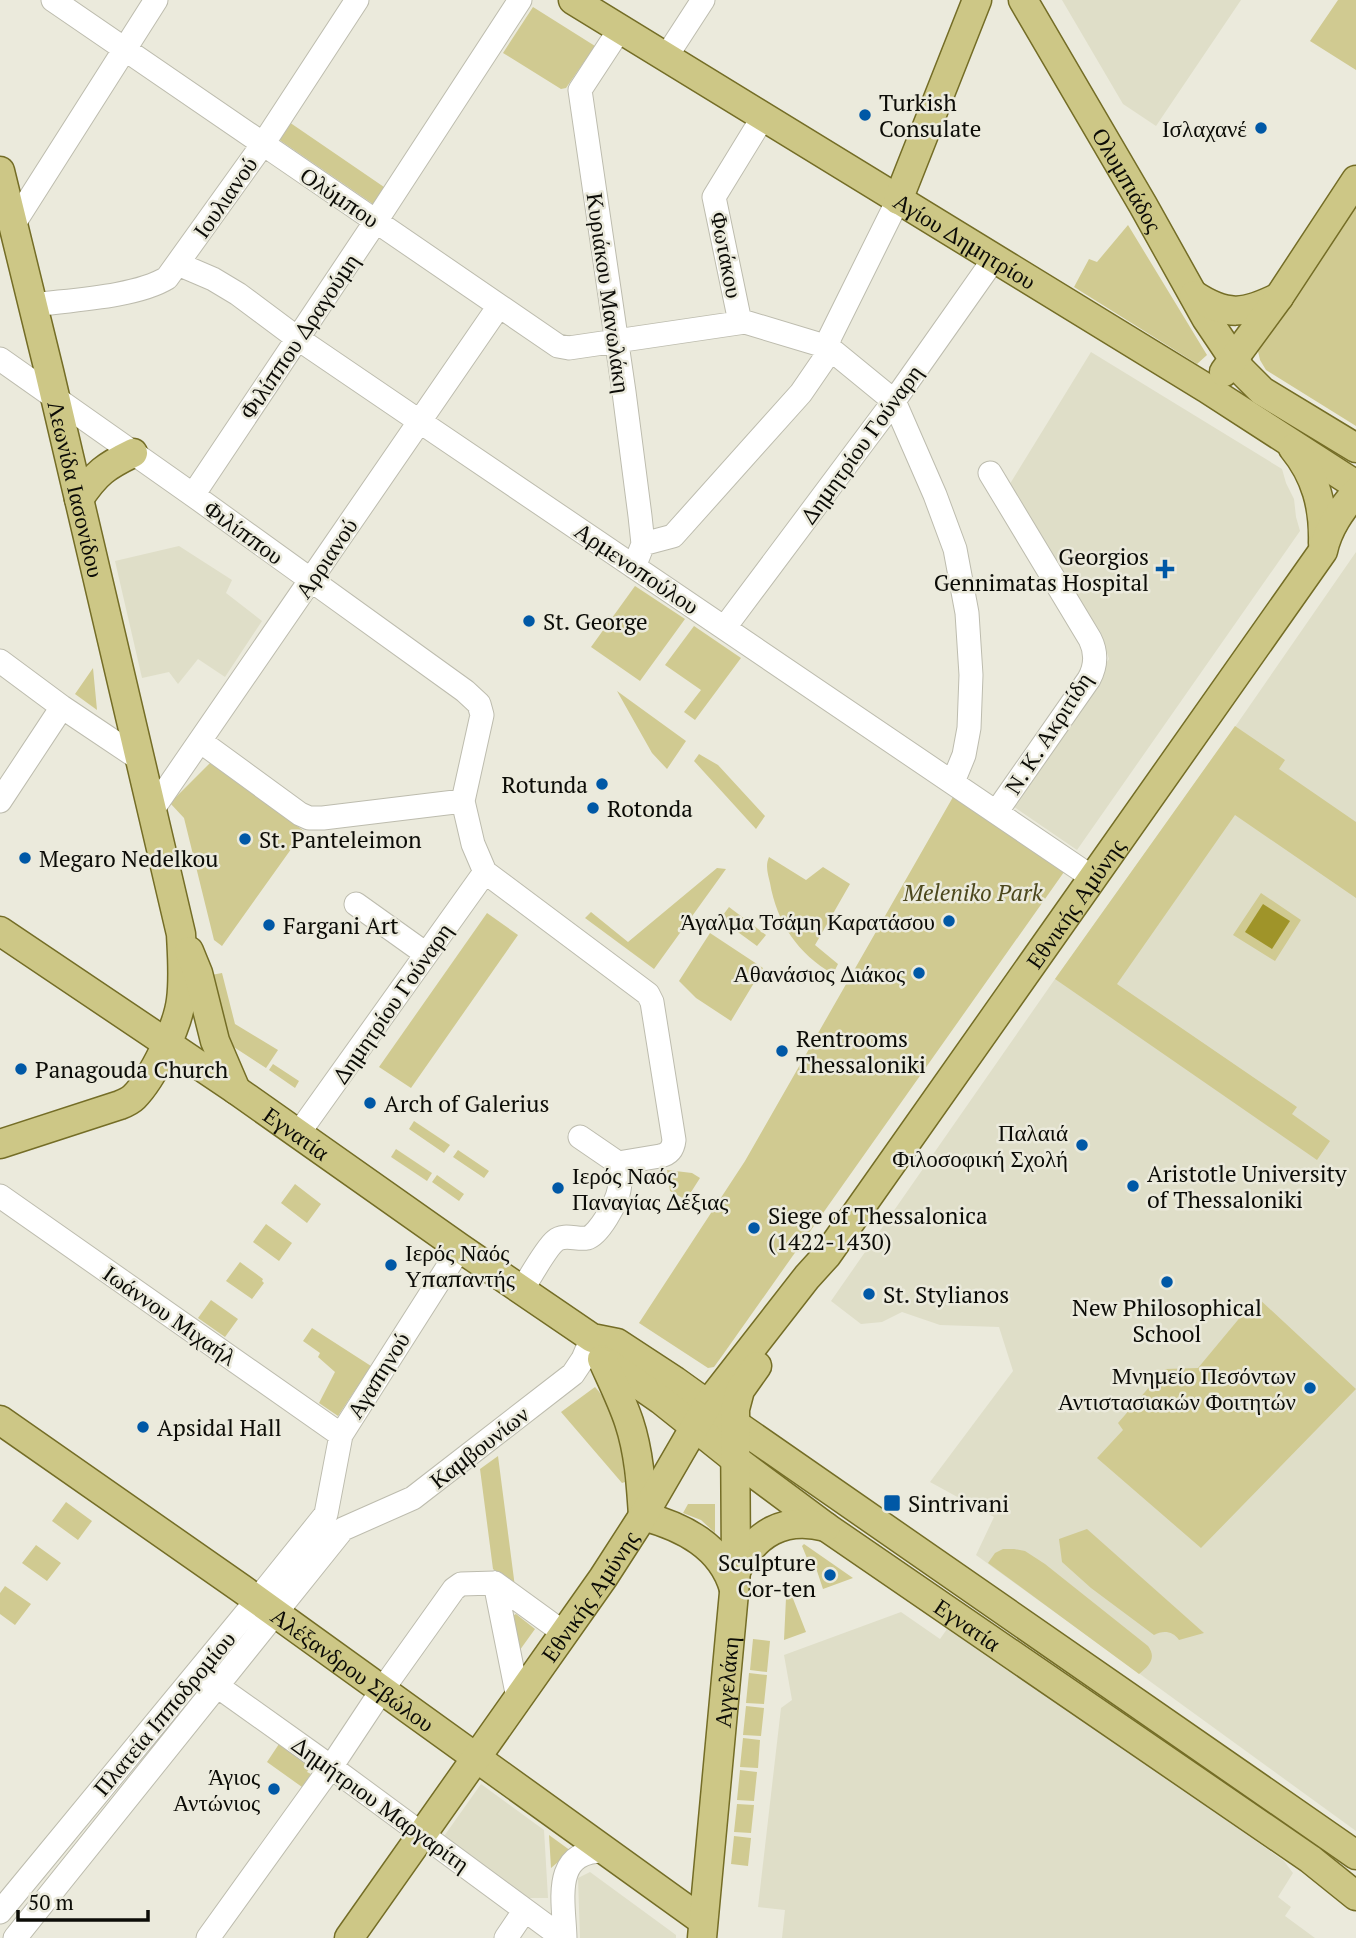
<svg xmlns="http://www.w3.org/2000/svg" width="1356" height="1938" viewBox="0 0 1356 1938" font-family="'PT Serif',serif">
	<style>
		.built { fill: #dfdec8 }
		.green { fill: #d0ca91 }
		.water { fill: #9f9429 }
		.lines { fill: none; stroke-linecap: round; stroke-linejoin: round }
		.minor-casing { stroke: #bdbcae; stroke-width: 25 }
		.major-casing { stroke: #746d26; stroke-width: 31 }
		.minor { stroke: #fff; stroke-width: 23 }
		.major { stroke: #cdc786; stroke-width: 28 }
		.poi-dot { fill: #0058a6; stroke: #ebeadc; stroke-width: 2.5 }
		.labels { text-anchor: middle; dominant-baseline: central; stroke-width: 5; stroke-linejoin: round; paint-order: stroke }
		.poi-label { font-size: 23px; fill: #0c0c07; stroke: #ebeadc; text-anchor: start }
		.street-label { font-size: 23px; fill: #0c0c07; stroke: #ebeadc }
		.park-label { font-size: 23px; font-style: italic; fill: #4c481d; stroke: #ebeadc }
	</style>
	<rect width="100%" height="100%" fill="#ebeadc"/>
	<path class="built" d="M 1062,0 L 1241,0 L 1156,126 L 1123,104 Z
		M 1091,352 L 1282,469 L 1286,483 L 1294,499 L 1296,517 L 1300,531 L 1077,850 L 1007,802 L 1109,659 L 1100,631 L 1090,616 L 1077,606 L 1008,487 Z
		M 179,546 L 232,580 L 226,593 L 262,621 L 225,677 L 198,659 L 178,684 L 169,672 L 142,678 L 115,561 Z
		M 1356,552 L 1356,1831 L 976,1555 L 994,1517 L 930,1482 L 1013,1371 L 999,1327 L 940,1325 L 902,1312 L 882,1322 L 861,1324 L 831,1301 L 1055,979 L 1237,724 Z
		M 901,1612 L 940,1639 L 947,1629 L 1081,1717 L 1284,1861 L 1293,1873 L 1278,1897 L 1291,1907 L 1285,1916 L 1315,1938 L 782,1938 L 785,1910 L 758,1907 L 781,1708 L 792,1700 L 784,1655 Z
		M 481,1784 L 544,1830 L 548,1898 L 523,1898 L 442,1839 Z
		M 590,1872 L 676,1935 L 676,1938 L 580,1938 L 578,1878 Z"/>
	<path class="green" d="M 1338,0 L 1356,0 L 1356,70 L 1310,41 Z
		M 533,7 L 595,46 L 566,88 L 561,89 L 503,53 Z
		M 289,122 L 384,187 L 373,204 L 278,139 Z
		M 1356,200 L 1356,426 L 1266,370 L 1260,360 L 1257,347 Z
		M 1128,225 L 1207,355 L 1197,364 L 1074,287 L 1089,259 L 1097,262 Z
		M 635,586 L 685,619 L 640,681 L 591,647 Z
		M 694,626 L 741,658 L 695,720 L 684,712 L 701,690 L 665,665 Z
		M 93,668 L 97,710 L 75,694 Z
		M 617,691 L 686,741 L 667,769 L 652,753 Z
		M 1235,726 L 1285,760 L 1279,769 L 1356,822 L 1356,898 L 1235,815 L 1117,984 L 1297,1107 L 1292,1114 L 1330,1141 L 1317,1160 L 1055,979 Z
		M 699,754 L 718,765 L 765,816 L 756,829 L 694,761 Z
		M 210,763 L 304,831 L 222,946 L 214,940 L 184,818 L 170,803 Z
		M 953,797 L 1064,872 L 722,1356 L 714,1367 L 708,1368 L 639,1323 L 745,1161 Z
		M 769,857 L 806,880 L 823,867 L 850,884 L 815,945 L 838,964 L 833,974 C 798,954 777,923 770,883 C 768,874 765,866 769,857 Z
		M 717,868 L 726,869 L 654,969 L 585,918 L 591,912 L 628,942 Z
		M 1261,893 L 1301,920 L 1275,961 L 1233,935 Z
		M 729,907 L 766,935 L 757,946 L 720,919 Z
		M 487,913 L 518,935 L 411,1088 L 379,1067 Z
		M 710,933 L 763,968 L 731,1021 L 696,998 L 679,981 Z
		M 222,973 L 235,1024 L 278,1050 L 266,1068 L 220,1038 L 206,976 Z
		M 273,1064 L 299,1081 L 295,1088 L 269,1070 Z
		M 414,1121 L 450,1145 L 444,1153 L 409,1129 Z
		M 396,1149 L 432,1173 L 427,1181 L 391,1157 Z
		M 458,1150 L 489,1171 L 484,1178 L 453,1157 Z
		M 667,1170 L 692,1173 L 700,1178 L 686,1200 L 670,1191 Z
		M 437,1175 L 464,1194 L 459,1201 L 432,1182 Z
		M 295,1184 L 321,1204 L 307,1223 L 281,1203 Z
		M 266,1224 L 292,1243 L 279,1261 L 253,1242 Z
		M 240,1262 L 263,1279 L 262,1281 L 264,1283 L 252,1299 L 226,1281 Z
		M 1257,1297 L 1356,1389 L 1201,1548 L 1097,1458 L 1123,1430 L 1118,1423 L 1165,1369 L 1198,1368 Z
		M 211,1300 L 238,1319 L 225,1337 L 198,1318 Z
		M 312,1328 L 371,1366 L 338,1416 L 319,1403 L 335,1372 L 318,1357 L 320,1353 L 303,1341 Z
		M 595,1387 C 617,1410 622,1451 625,1482 L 622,1483 L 561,1412 Z
		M 498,1456 L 515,1587 L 493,1569 L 480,1469 Z
		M 66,1502 L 92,1521 L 78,1540 L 52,1521 Z
		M 688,1504 L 715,1504 L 715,1533 L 701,1520 L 683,1513 Z
		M 1087,1529 L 1204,1633 L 1179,1640 C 1173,1631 1163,1630 1154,1635 L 1091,1588 L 1062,1562 L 1059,1539 Z
		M 804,1544 L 853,1578 L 823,1589 L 816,1568 L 811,1568 L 802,1546 Z
		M 36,1545 L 61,1563 L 47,1581 L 22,1563 Z
		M 1003,1549 L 1014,1549 L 1025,1551 L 1045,1564 L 1148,1646 C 1157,1658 1149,1666 1139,1674 L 988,1563 L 995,1553 Z
		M 5,1586 L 31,1604 L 15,1625 L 0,1614 L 0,1593 Z
		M 792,1596 L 806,1632 L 784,1640 L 786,1598 Z
		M 516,1614 L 535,1629 L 517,1654 L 510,1617 Z
		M 753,1639 L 770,1641 L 767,1672 L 750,1670 Z
		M 749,1673 L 767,1675 L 764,1704 L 746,1703 Z
		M 746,1706 L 764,1708 L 761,1736 L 743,1735 Z
		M 743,1738 L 760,1740 L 758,1768 L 740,1767 Z
		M 279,1744 L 311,1766 L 307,1772 L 311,1774 L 302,1787 L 267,1762 Z
		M 740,1770 L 757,1772 L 754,1801 L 737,1800 Z
		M 737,1804 L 754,1805 L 751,1833 L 734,1832 Z
		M 549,1835 L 571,1851 L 551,1868 Z
		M 734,1836 L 751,1838 L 748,1866 L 731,1864 Z"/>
	<path class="water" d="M 1263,904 L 1290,921 L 1272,949 L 1245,932 Z"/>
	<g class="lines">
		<defs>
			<path id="minor" d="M 53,0 L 558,346 L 569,348 L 745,322 L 828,347 L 894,401 L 935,495 L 955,549 L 967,613 L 971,675 L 969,728 L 964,755 L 953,782
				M 620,29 L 580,90 L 624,392 L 640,516 L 643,544 L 634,567
				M 666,57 L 703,0
				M 13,225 L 156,0
				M 178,264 L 213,279 L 238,294 L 297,338 L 419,421 L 1093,878
				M 33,305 C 70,300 136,297 167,278 L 263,144 L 357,0
				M 740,322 L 714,197 L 763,117
				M 0,359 L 193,495 L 465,691 L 479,704 L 482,715 L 463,801 L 473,844 L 485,872 L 648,994 L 652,1002 L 674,1140 C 673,1149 669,1154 660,1156 L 618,1163 L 580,1137
				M 990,473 L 1090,639 C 1097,653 1096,666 1089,679 L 997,811
				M 193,495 L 376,221 L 520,0
				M 643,544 L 673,536 L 801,393 L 825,358 L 830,337 L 898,200
				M 725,627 L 894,401 L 994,259
				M 0,661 L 62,707 L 141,760
				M 200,741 L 300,814 L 309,818 L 323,818 L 463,801
				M 0,801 L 62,707
				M 153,809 L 499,306
				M 356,904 L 426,954
				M 298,1134 L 485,872
				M 0,1196 L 341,1435
				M 522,1290 C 529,1279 546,1248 555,1241 C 564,1233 577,1240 587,1238 C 599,1235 617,1202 619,1190 C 621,1181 619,1172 618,1163
				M 495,1583 L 518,1698
				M 495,1583 L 564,1633
				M 206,1678 L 331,1767 L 563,1938
				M 0,1912 L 257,1600 L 326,1514 L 341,1435 L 460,1248
				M 15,1938 L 343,1529 L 413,1498 L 573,1374 L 583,1359 L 592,1338
				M 208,1938 L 331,1767 L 382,1690 L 454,1589 L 461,1584 L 495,1583
				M 506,1938 L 525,1910
				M 565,1938 C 564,1901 551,1851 604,1851"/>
			<g id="major">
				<path id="s1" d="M 573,0 L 1206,388 L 1356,485"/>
				<path id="s2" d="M 1023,0 L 1143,205 L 1206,318 L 1241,370 L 1262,391 L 1356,448"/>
				<path id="s3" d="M 0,171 L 49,371 L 181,934 C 182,955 184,978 181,1000 C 178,1026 153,1078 134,1097 C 130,1101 125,1103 120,1105 L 0,1144"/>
				<path d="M 898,200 L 977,0"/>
				<path d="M 1194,295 C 1227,317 1245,314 1279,297"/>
				<path d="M 1224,372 L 1279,297 L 1356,180"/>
				<path d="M 1293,448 C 1316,476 1324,507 1323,543"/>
				<path d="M 79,499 C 96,473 106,466 133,453"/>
				<path id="s4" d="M 0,931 L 236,1090 L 460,1248 L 592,1338 L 617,1343 L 675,1381 L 735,1424 L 1356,1855"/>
				<path d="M 189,951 L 198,973 L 215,1041 L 236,1090"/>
				<path id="s5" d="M 602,1359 L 661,1400 L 736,1460 L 826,1527 L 1310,1859 L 1356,1896"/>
				<path d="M 603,1361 C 612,1381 622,1401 629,1422 C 639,1452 641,1484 643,1516"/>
				<path id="s6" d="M 0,1420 L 242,1589 L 703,1921"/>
				<path d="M 643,1516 C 683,1527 722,1546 734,1589"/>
				<path d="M 736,1571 C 755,1533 784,1516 826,1527"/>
				<path id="s7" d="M 349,1938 L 603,1578 L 643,1516 L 708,1404 L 807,1277 L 827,1255 L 1323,551 C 1328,528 1341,510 1356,492"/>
				<path id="s8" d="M 702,1938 L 736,1571 L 735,1409 L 740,1390 L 757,1366"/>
			</g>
		</defs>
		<use href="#minor" class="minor-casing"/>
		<use href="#major" class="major-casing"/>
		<use href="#minor" class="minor"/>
		<use href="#major" class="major"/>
	</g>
	<g class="poi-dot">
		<circle cx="865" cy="115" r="7"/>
		<circle cx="1261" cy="128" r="7"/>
		<path d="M1161.5 558.5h7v7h7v7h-7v7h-7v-7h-7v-7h7z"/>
		<circle cx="529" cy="621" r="7"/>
		<circle cx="602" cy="784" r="7"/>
		<circle cx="593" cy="808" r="7"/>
		<circle cx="245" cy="839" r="7"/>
		<circle cx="25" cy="858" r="7"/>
		<circle cx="949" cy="921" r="7"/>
		<circle cx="269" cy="925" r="7"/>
		<circle cx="919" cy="973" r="7"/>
		<circle cx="782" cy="1051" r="7"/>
		<circle cx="21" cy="1069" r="7"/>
		<circle cx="370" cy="1103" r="7"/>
		<circle cx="1082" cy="1145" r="7"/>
		<circle cx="1133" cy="1186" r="7"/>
		<circle cx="558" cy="1188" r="7"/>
		<circle cx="754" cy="1228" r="7"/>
		<circle cx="391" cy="1265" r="7"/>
		<circle cx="1167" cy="1282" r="7"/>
		<circle cx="869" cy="1294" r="7"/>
		<circle cx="1310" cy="1388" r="7"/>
		<circle cx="143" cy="1427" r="7"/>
		<rect x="883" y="1494" width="18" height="18" rx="3.5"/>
		<circle cx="830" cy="1575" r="7"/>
		<circle cx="274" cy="1789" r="7"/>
	</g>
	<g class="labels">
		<g class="poi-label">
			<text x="879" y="102">Turkish<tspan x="879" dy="26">Consulate</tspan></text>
			<text x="1247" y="128" text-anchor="end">Ισλαχανέ</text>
			<text x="1149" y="556" text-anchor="end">Georgios<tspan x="1149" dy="26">Gennimatas Hospital</tspan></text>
			<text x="543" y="621">St. George</text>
			<text x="588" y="784" text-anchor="end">Rotunda</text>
			<text x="607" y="808">Rotonda</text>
			<text x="259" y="839">St. Panteleimon</text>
			<text x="39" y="858">Megaro Nedelkou</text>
			<text x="935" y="921" text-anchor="end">Άγαλμα Τσάμη Καρατάσου</text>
			<text x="283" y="925">Fargani Art</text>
			<text x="905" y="973" text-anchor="end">Αθανάσιος Διάκος</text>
			<text x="796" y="1038">Rentrooms<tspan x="796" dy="26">Thessaloniki</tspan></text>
			<text x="35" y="1069">Panagouda Church</text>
			<text x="384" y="1103">Arch of Galerius</text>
			<text x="1068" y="1132" text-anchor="end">Παλαιά<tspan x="1068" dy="26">Φιλοσοφική Σχολή</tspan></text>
			<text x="1147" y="1173">Aristotle University<tspan x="1147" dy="26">of Thessaloniki</tspan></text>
			<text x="572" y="1175">Ιερός Ναός<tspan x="572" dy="26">Παναγίας Δέξιας</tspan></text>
			<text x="768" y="1215">Siege of Thessalonica<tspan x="768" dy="26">(1422-1430)</tspan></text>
			<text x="405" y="1252">Ιερός Ναός<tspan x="405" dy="26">Υπαπαντής</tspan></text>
			<text x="883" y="1294">St. Stylianos</text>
			<text x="1167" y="1307" text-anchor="middle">New Philosophical<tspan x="1167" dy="26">School</tspan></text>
			<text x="1296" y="1375" text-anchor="end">Μνημείο Πεσόντων<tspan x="1296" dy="26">Αντιστασιακών Φοιτητών</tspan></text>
			<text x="157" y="1427">Apsidal Hall</text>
			<text x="908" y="1503">Sintrivani</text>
			<text x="816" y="1562" text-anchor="end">Sculpture<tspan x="816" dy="26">Cor-ten</tspan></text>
			<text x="260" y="1776" text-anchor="end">Άγιος<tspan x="260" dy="26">Αντώνιος</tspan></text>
		</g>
		<g class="street-label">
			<text stroke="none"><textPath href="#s2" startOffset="208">Ολυμπιάδος</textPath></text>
			<text transform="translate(225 197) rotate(-55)">Ιουλιανού</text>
			<text transform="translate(340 197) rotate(34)">Ολύμπου</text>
			<text stroke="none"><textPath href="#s1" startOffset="460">Αγίου Δημητρίου</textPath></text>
			<text transform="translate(727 255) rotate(79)">Φωτάκου</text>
			<text transform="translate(609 293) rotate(82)">Κυριάκου Μανωλάκη</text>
			<text transform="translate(299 336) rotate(-56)">Φιλίππου Δραγούμη</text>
			<text transform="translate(861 444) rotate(-54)">Δημητρίου Γούναρη</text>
			<text stroke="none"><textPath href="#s3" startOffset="327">Λεωνίδα Ιασονίδου</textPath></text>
			<text transform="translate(244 532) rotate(36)">Φιλίππου</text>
			<text transform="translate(326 558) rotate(-56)">Αρριανού</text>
			<text transform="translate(637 568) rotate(34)">Αρμενοπούλου</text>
			<text transform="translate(1048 733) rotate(-57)">Ν. Κ. Ακριτίδη</text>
			<text stroke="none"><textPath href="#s7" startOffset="1265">Εθνικής Αμύνης</textPath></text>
			<text transform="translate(392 1003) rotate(-55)">Δημητρίου Γούναρη</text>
			<text stroke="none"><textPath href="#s4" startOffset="359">Εγνατία</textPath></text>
			<text transform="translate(170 1315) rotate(35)">Ιωάννου Μιχαήλ</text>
			<text transform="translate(378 1375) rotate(-58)">Αγαπηνού</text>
			<text transform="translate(479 1447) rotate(-38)">Καμβουνίων</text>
			<text stroke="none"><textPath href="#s7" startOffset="418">Εθνικής Αμύνης</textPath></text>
			<text stroke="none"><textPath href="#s5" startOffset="452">Εγνατία</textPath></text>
			<text stroke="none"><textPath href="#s6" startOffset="432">Αλέξανδρου Σβώλου</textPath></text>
			<text stroke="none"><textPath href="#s8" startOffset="257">Αγγελάκη</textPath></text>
			<text transform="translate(164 1713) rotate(-50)">Πλατεία Ιπποδρομίου</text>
			<text transform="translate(381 1804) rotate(36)">Δημήτριου Μαργαρίτη</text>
		</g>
		<g class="park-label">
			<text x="973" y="892">Meleniko Park</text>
		</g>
	</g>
	<path d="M18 1910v10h130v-10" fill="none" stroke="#0c0c07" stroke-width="3.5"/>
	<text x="28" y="1910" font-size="21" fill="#0c0c07" stroke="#ebeadc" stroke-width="5" paint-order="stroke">50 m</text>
</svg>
